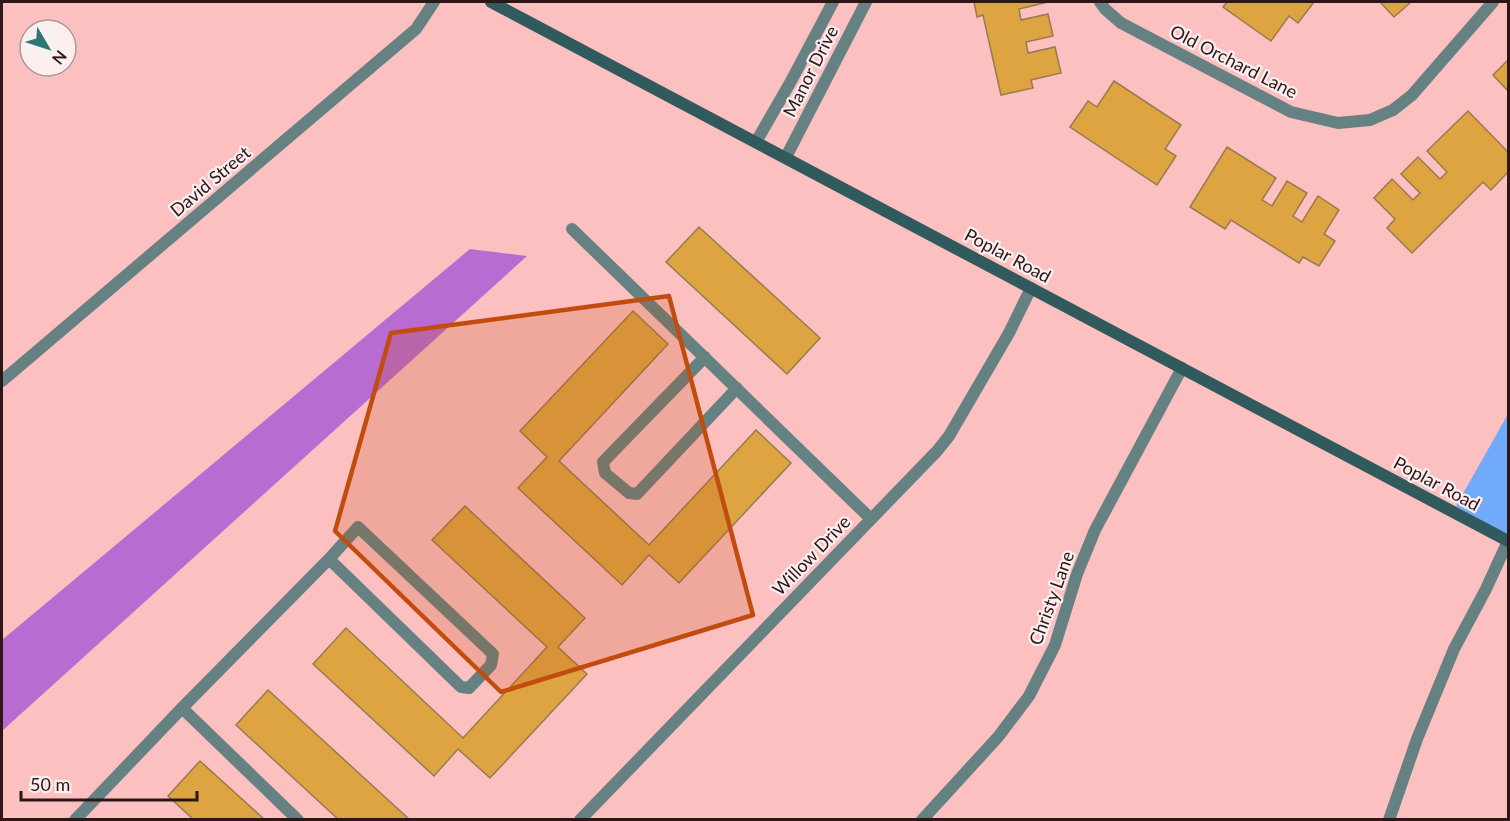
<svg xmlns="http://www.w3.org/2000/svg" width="1510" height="821" viewBox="0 0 1510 821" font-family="Lato,sans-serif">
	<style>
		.forest { fill: #b86cd1 }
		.water { fill: #72aafa }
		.building { fill: #dea442; stroke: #977b4f; stroke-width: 1.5 }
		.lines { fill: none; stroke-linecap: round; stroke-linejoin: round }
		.street { stroke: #658181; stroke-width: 12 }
		.secondary { stroke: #305a5b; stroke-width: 12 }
		.marked { fill: #c24c0e; fill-opacity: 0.2; stroke: #c24c0e; stroke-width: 4.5; stroke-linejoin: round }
		.labels { text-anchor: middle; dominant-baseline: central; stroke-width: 4.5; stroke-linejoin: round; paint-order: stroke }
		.street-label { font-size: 18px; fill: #2c1718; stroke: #fcefef }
	</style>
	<rect width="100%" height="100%" fill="#fcc0c1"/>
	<path class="forest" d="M 470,249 L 527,256 L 2,731 L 2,640 Z"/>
	<path class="water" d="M 1508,414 L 1508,537 L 1456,506 Z"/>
	<path class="building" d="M 974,2 L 1048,2 L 1019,9 L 1021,20 L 1048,14 L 1053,36 L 1026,42 L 1028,53 L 1055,47 L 1061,73 L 1031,80 L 1033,88 L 1001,95 L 983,15 L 977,17 Z
		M 1227,2 L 1314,2 L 1298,23 L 1289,16 L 1271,41 L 1223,7 Z
		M 1380,2 L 1411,2 L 1394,17 Z
		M 1508,60 L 1508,91 L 1493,75 Z
		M 1114,81 L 1181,125 L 1165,149 L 1176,156 L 1157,185 L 1070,127 L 1088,101 L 1097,107 Z
		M 1468,111 L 1508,152 L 1508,172 L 1491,190 L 1483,182 L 1412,253 L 1387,228 L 1395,219 L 1374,198 L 1392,179 L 1413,200 L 1420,193 L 1401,174 L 1418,157 L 1440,179 L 1447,172 L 1427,151 Z
		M 1227,147 L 1276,178 L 1262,200 L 1272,206 L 1287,181 L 1307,193 L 1293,216 L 1302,222 L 1318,196 L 1339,210 L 1324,234 L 1335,241 L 1319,266 L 1303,257 L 1299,263 L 1231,220 L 1225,229 L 1190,207 Z
		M 699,227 L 820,338 L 787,374 L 666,262 Z
		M 633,311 L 668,344 L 559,461 L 649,545 L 756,430 L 791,463 L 679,583 L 649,555 L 622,585 L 518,488 L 547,457 L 520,431 Z
		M 465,506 L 585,618 L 558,647 L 587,674 L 490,778 L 458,749 L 434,776 L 313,664 L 346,628 L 463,738 L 547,647 L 432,540 Z
		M 268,690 L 410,820 L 339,820 L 236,725 Z
		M 200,761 L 265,820 L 194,820 L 168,796 Z"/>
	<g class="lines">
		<path class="street" d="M 1100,2 L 1105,9 L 1121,23 L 1291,112 L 1338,123 L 1370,120 L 1393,110 L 1412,95 L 1493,2
			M 756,142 L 790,83 L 833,2
			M 786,157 L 866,2
			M 572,229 L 871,519
			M 705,357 L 603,462 L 605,473 L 629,493 L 637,494 L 737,388
			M 2,381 L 416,29 L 434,2
			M 358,527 L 493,654 L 491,665 L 469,688 L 461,687 L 329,559 Z
			M 182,708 L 298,820
			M 75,820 L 182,708 L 329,559
			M 580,820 L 937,451 L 949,436 L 1009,333 L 1031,288
			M 922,820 L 998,737 L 1029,696 L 1055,645 L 1077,574 L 1095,530 L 1182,368
			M 1389,820 L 1417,739 L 1454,649 L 1486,589 L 1508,541"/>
		<path class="secondary" d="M 491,2 L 1508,541"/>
	</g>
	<path class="marked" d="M 669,296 L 753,615 L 501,692 L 335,531 L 391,333 Z"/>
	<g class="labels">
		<g class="street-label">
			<text transform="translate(1234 61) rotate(27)">Old Orchard Lane</text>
			<text transform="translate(810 71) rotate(-63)">Manor Drive</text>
			<text transform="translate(210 181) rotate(-40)">David Street</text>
			<text transform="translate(1008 255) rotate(28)">Poplar Road</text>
			<text transform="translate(1437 483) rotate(28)">Poplar Road</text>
			<text transform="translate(811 555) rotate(-46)">Willow Drive</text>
			<text transform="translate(1051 598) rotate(-70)">Christy Lane</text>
		</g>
	</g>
	<rect width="1510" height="821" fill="none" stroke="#2c1718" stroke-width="6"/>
	<g transform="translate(48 48) rotate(129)"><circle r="28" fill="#fcefef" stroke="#a99999" stroke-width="1.5"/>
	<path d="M0-4.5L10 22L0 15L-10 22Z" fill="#2c7678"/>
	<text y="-9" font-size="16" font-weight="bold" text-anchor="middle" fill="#2c1718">N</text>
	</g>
	<path d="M21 791v9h176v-9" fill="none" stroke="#2c1718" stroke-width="3"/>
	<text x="30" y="791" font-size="18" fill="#2c1718" stroke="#fcefef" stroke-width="4.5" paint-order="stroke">50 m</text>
</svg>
